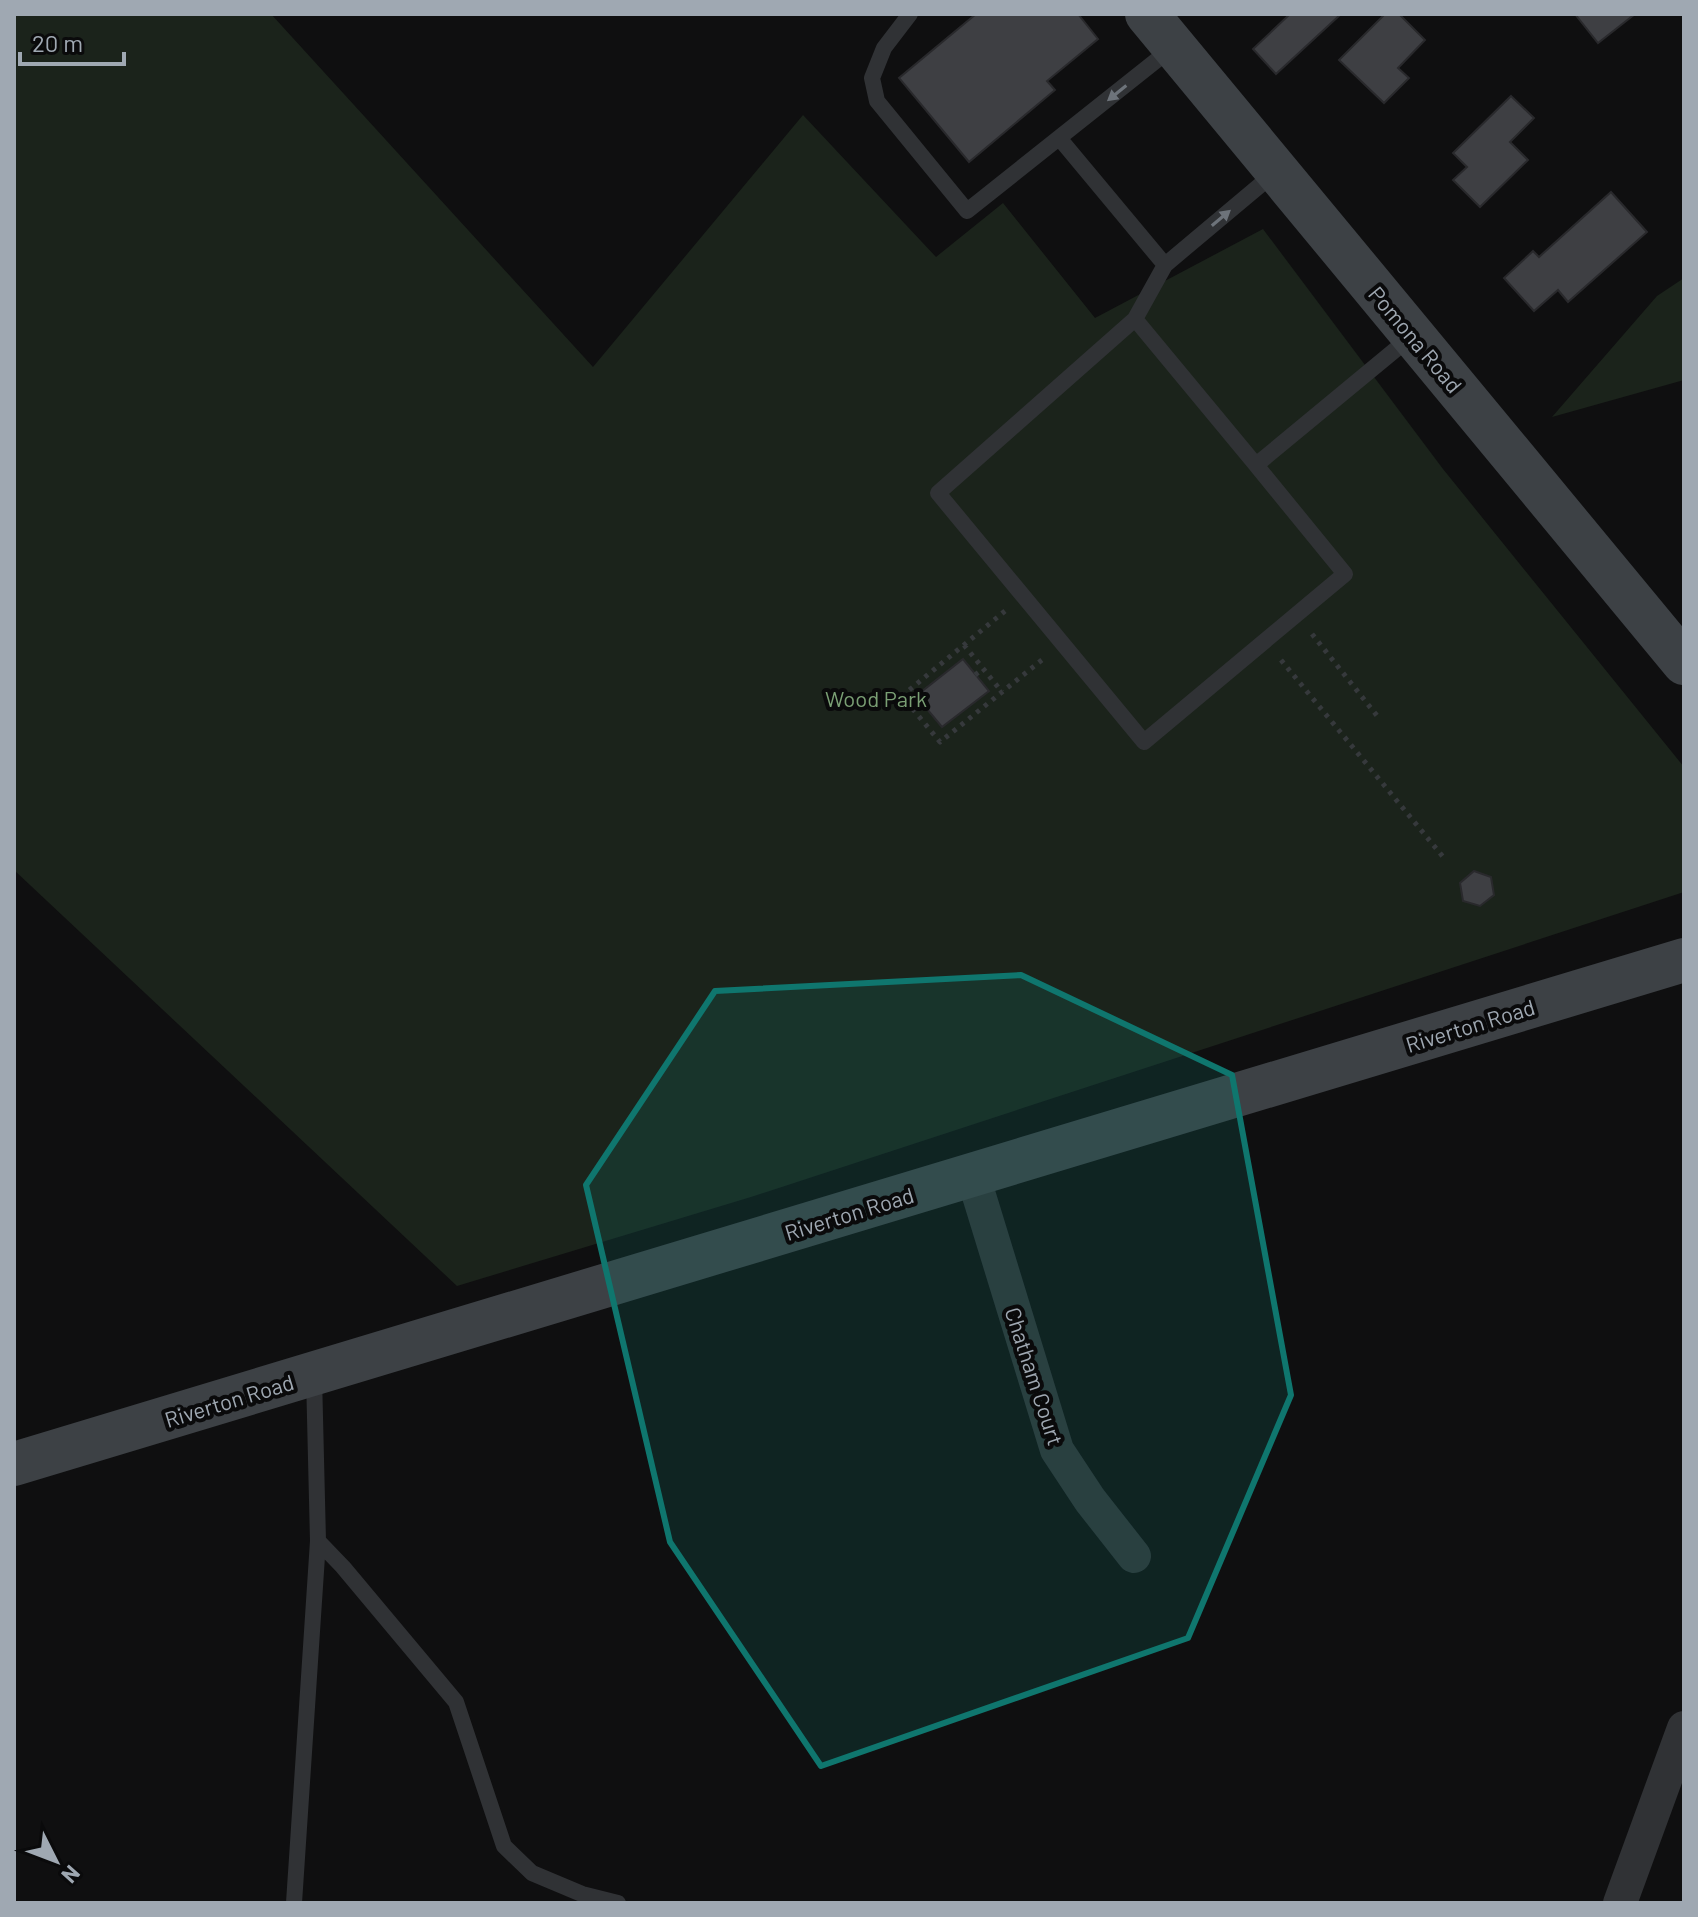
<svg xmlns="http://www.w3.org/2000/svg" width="1698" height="1917" viewBox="0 0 1698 1917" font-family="Barlow,sans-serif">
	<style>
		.green { fill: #1b231b }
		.building { fill: #3e3f43; stroke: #29292c; stroke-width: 2 }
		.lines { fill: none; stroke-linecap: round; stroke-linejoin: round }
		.path { stroke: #36393c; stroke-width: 5; stroke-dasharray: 4 6; stroke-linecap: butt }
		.lane { stroke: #303235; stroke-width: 16 }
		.street { stroke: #303235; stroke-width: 34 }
		.secondary { stroke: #3d4145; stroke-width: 44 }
		.oneway { fill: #6d737a }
		.marked { fill: #0f766e; fill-opacity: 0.2; stroke: #0f766e; stroke-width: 6; stroke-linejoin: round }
		.labels { text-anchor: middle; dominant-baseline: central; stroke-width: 8; stroke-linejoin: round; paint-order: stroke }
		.street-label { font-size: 22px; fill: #9fa8b2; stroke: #0a0a0b }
		.park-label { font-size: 22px; fill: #7a9f74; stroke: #0a0a0b }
	</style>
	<rect width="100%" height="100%" fill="#0f0f10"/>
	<path class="green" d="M 14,14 L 271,14 L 593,367 L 803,115 L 936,257 L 1003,203 L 1095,318 L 1263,229 L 1443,469 L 1684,767 L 1684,892 L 751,1197 L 457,1286 L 14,870 Z
		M 1684,278 L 1684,380 L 1552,417 L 1657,296 Z"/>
	<path class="building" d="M 976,14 L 1078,14 L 1098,39 L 1047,81 L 1055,90 L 969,162 L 899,78 Z
		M 1290,14 L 1341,14 L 1276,74 L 1253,49 Z
		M 1385,14 L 1399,14 L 1425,40 L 1398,68 L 1409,78 L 1384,103 L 1339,60 Z
		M 1575,14 L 1635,14 L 1598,43 Z
		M 1511,96 L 1534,118 L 1510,142 L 1528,160 L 1480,207 L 1453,180 L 1467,167 L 1453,153 Z
		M 1611,192 L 1647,232 L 1568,302 L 1558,290 L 1534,311 L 1504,278 L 1533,251 L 1539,257 Z
		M 963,659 L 989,691 L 942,727 L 916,696 Z
		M 1474,871 L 1491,877 L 1494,895 L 1480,906 L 1463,901 L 1460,883 Z"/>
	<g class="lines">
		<path class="path" d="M 1005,611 L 902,696 L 940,742 L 1043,659
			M 1312,634 L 1378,717
			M 964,645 L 1002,692
			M 1281,660 L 1444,858
			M 975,675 L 983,669"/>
		<path class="lane" d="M 910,14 L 884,48 L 872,78 L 877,101 L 967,211 L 1172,48
			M 1060,139 L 1165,265 L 1135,319
			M 1165,265 L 1277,171
			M 1256,465 L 1135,319 L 938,493 L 1144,742 L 1345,574 L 1256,465 L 1412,336
			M 314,1376 L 318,1541 L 343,1567 L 456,1702 L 504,1846 L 532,1873 L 582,1894 L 618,1903
			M 294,1903 L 318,1541"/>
		<path class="street" d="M 973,1176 L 1057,1450 L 1090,1500 L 1134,1556
			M 1620,1903 L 1684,1728"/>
		<path class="secondary" d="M 1147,14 L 1684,663
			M 14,1464 L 1684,960"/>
	</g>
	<defs><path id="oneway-solid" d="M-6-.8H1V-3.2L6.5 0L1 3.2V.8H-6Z" transform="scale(2)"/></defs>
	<g class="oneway">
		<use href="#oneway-solid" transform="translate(1117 93) rotate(141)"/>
		<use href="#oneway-solid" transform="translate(1221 218) rotate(-40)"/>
	</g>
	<path class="marked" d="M 1021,975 L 1232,1075 L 1291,1395 L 1188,1638 L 821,1766 L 670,1542 L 586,1185 L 715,991 Z"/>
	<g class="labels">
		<g class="street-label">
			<text transform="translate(1416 339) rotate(50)">Pomona Road</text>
			<text transform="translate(1470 1025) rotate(-17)">Riverton Road</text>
			<text transform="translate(849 1213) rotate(-17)">Riverton Road</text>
			<text transform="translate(1035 1376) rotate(72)">Chatham Court</text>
			<text transform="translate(229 1400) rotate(-17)">Riverton Road</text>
		</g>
		<g class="park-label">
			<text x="876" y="698">Wood Park</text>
		</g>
	</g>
	<rect width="1698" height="1917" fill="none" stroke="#9fa8b2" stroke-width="32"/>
	<g transform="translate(56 1861) rotate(132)" stroke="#0a0a0b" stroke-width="6" paint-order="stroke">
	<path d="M0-6L14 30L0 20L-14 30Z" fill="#9fa8b2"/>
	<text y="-12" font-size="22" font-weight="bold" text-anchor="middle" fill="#9fa8b2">N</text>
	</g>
	<path d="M20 52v12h104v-12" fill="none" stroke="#9fa8b2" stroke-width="4"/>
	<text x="32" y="52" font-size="24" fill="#9fa8b2" stroke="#0a0a0b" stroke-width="6" paint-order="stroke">20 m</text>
</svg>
